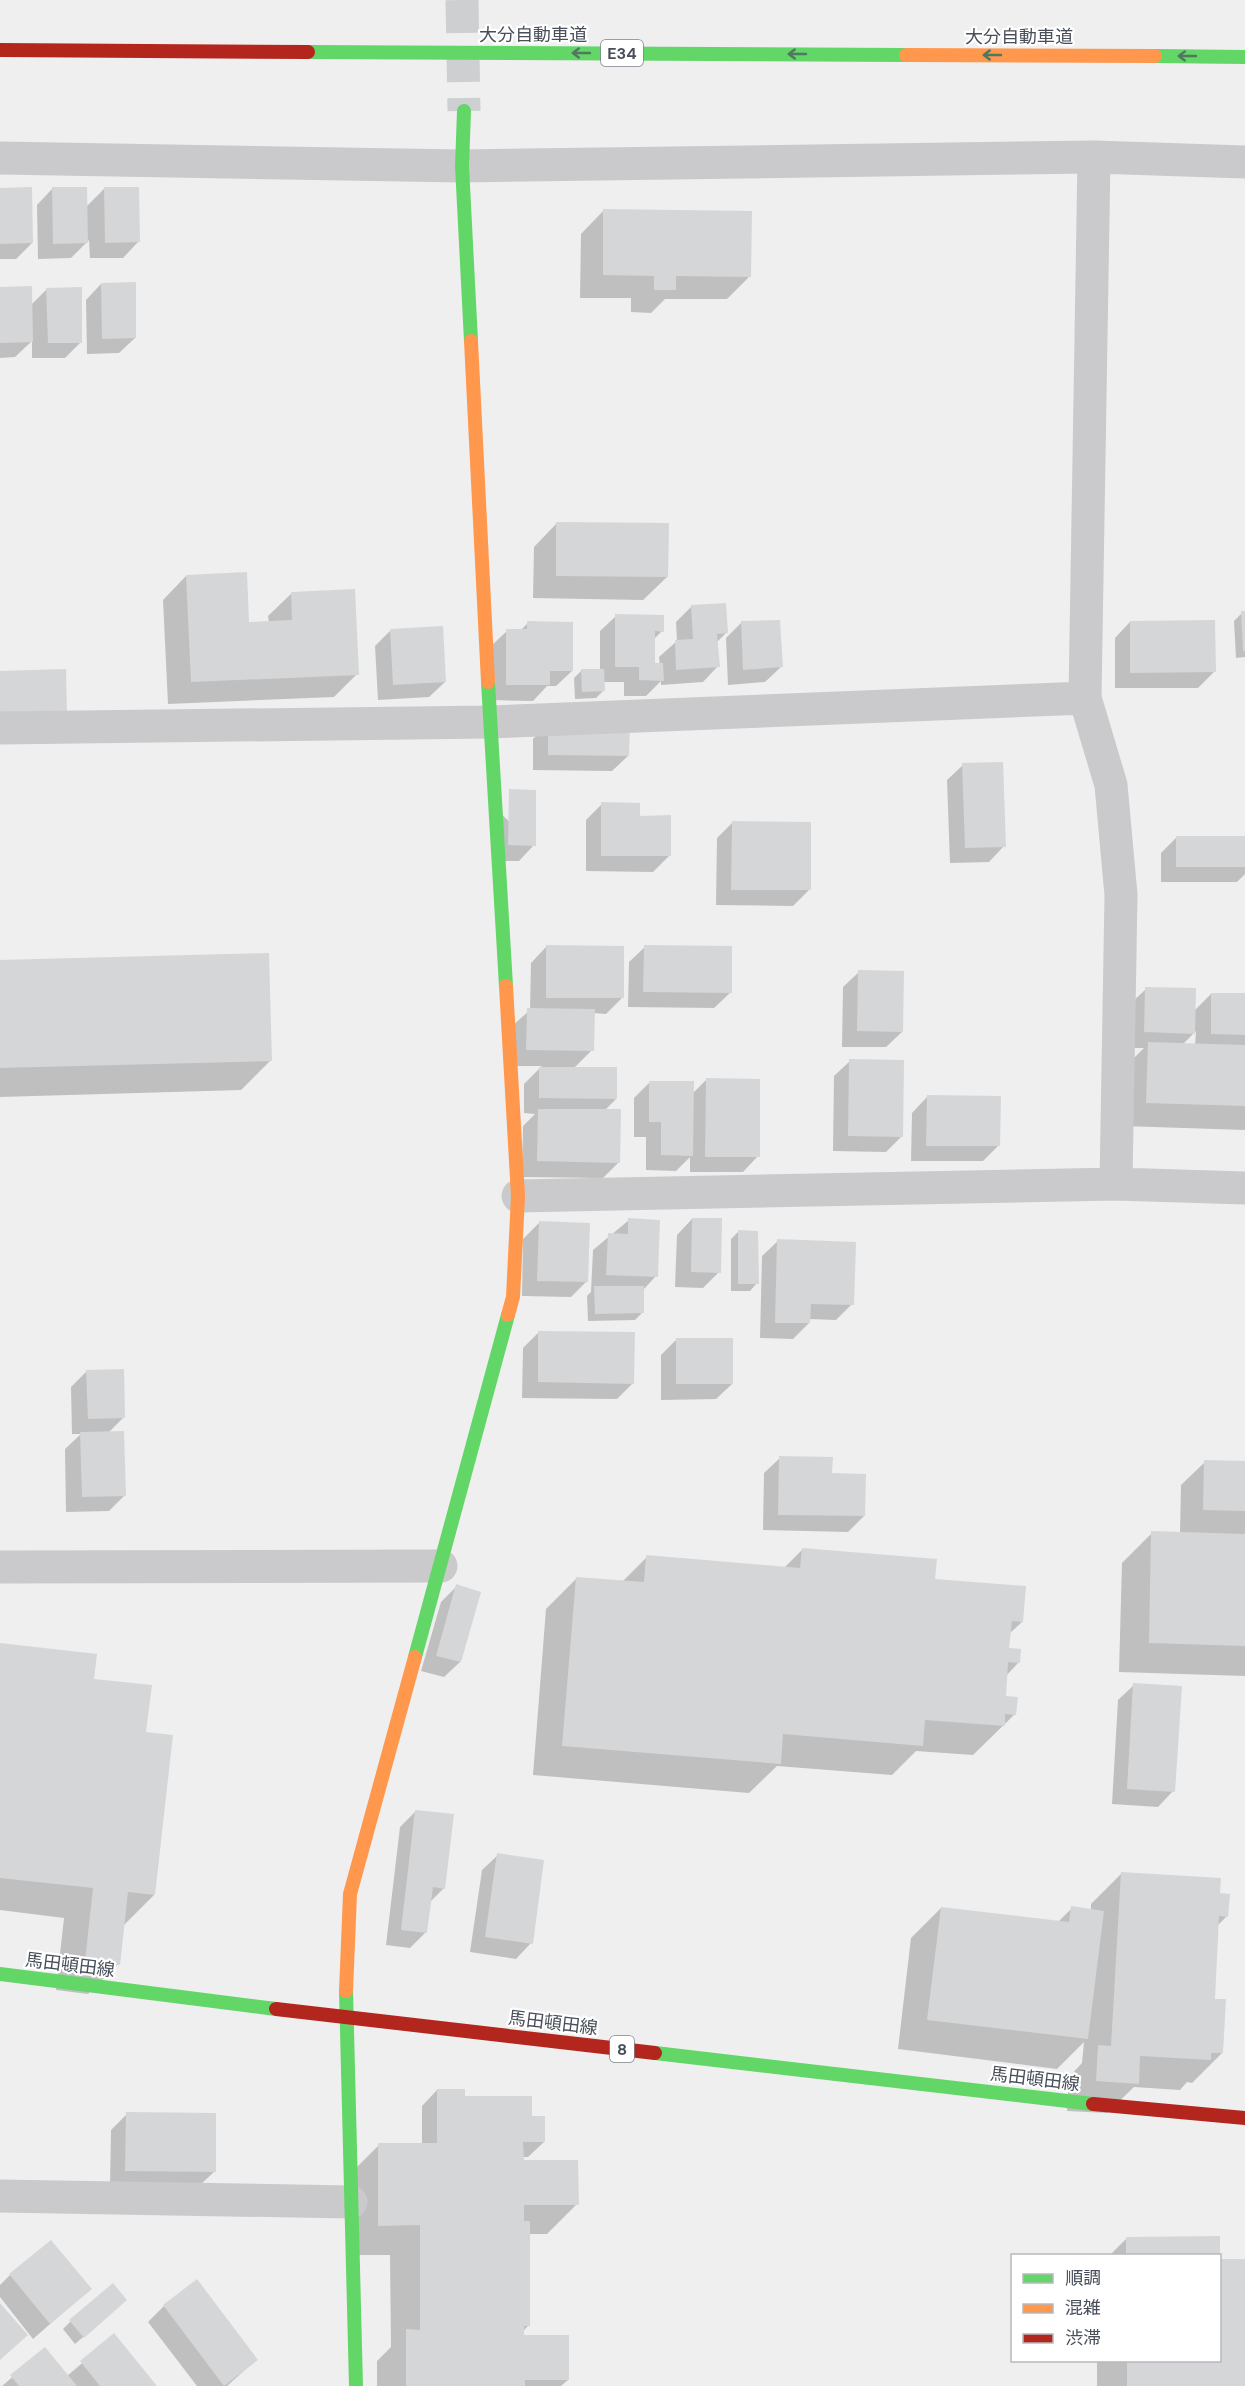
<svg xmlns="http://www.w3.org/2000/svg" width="1245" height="2386" viewBox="0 0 1245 2386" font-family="'DM Sans','Noto Sans JP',sans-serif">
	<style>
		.shadow { fill: #0003; fill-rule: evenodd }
		.building { fill: #d5d6d8 }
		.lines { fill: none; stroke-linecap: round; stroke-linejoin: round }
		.secondary-tunnel { stroke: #cecfd1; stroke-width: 33; stroke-dasharray: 33 16; stroke-linecap: butt }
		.street { stroke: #cacacd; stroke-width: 33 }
		.fast { stroke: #63d668; stroke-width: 14 }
		.slow { stroke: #ff974d; stroke-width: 14 }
		.jam { stroke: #b3261e; stroke-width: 14 }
		.oneway { stroke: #50785e }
		.labels { text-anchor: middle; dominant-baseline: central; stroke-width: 4.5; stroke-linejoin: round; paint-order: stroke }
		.shield { fill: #fff; stroke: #7f848c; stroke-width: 1.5 }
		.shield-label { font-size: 16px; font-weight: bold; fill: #484f5a }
		.street-label { font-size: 18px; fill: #484f5a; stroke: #fff }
	</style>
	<rect width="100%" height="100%" fill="#efefef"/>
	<path class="shadow" d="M 0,189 L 32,243 L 16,259 L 0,259 Z
		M 52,189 L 86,207 L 104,189 L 138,242 L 123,258 L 90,258 L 89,240 L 71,258 L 38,259 L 37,205 Z
		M 604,210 L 750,276 L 727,299 L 665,299 L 651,313 L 631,312 L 631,298 L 580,298 L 581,234 Z
		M 101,284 L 135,338 L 119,353 L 87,354 L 86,300 Z
		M 0,288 L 30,306 L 47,289 L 81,342 L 65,358 L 32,358 L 32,341 L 15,357 L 0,358 Z
		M 557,523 L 667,577 L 643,600 L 533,598 L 534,547 Z
		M 186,576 L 248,624 L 269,623 L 268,616 L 292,593 L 357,674 L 334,697 L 168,704 L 163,600 Z
		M 692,606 L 727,632 L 717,642 L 718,666 L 703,682 L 661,685 L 661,681 L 646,696 L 624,696 L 624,682 L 603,682 L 603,691 L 596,698 L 575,699 L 574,678 L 581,671 L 600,670 L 600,631 L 616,616 L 662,631 L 654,639 L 654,665 L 660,665 L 659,657 L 677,641 L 676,622 Z
		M 1242,613 L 1245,613 L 1245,657 L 1236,658 L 1234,621 Z
		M 1130,622 L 1214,672 L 1198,688 L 1115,688 L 1115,638 Z
		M 528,623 L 572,671 L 556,686 L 547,686 L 533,701 L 491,700 L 491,646 L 507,631 L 520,631 Z
		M 741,623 L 781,667 L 765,682 L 728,685 L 726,638 Z
		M 391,630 L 445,682 L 429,697 L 378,700 L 375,646 Z
		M 549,723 L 628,756 L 612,771 L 533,770 L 533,739 Z
		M 963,765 L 1004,846 L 989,862 L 950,863 L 947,780 Z
		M 602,804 L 638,817 L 669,856 L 653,872 L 586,871 L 586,820 Z
		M 494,807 L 534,845 L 519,861 L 493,861 Z
		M 732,823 L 809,890 L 793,906 L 716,905 L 717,838 Z
		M 1177,837 L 1245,837 L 1245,874 L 1237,882 L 1161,882 L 1161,853 Z
		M 546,947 L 622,998 L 606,1014 L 593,1013 L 592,1050 L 574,1068 L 616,1099 L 604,1111 L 619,1162 L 603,1178 L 522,1177 L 523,1126 L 535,1114 L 524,1113 L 524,1084 L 542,1066 L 511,1066 L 512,1026 L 530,1010 L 531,963 Z
		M 645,947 L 730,993 L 714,1008 L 628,1007 L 629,962 Z
		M 0,962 L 271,1060 L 241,1090 L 0,1097 Z
		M 859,972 L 902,1032 L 886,1047 L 842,1047 L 843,987 Z
		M 1146,989 L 1194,1011 L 1211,994 L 1245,994 L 1245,1130 L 1123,1126 L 1125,1067 L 1144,1048 L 1129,1048 L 1130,1004 ZM 1196,1031 L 1195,1045 L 1183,1044 Z
		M 850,1061 L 902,1136 L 886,1152 L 833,1151 L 834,1076 Z
		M 706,1080 L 758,1156 L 743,1172 L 690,1172 L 690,1157 L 676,1171 L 646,1170 L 646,1137 L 634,1137 L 634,1098 L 650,1082 L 692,1094 Z
		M 927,1097 L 998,1146 L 983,1161 L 911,1161 L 912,1113 Z
		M 692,1219 L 719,1272 L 703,1288 L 675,1287 L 677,1235 Z
		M 629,1220 L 656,1276 L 643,1290 L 643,1312 L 635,1320 L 588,1321 L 587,1296 L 591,1292 L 593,1250 Z
		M 539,1223 L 587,1281 L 571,1297 L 522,1296 L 523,1239 Z
		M 738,1232 L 757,1283 L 750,1291 L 731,1291 L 731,1239 Z
		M 778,1241 L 852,1304 L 836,1320 L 809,1319 L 809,1323 L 793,1339 L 760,1338 L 762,1256 Z
		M 539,1332 L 633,1383 L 617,1399 L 522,1398 L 523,1348 Z
		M 677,1339 L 732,1384 L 716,1399 L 661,1400 L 661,1355 Z
		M 87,1371 L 124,1417 L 108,1433 L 125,1495 L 109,1511 L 66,1512 L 65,1449 L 81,1434 L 72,1434 L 71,1387 Z
		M 780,1458 L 830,1474 L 864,1516 L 848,1532 L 763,1530 L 764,1473 Z
		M 1205,1462 L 1245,1463 L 1245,1676 L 1119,1672 L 1122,1563 L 1152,1533 L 1180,1534 L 1181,1485 Z
		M 802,1550 L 934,1580 L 1022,1622 L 1009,1634 L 1008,1649 L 1018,1663 L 1006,1676 L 1004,1697 L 1015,1714 L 973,1755 L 916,1751 L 892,1775 L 777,1766 L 749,1793 L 533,1775 L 546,1609 L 576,1579 L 622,1582 L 647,1557 L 784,1568 Z
		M 457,1586 L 460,1662 L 444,1677 L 421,1671 L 441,1602 Z
		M 0,1644 L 92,1680 L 144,1733 L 154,1895 L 124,1925 L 118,1964 L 88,1994 L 56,1990 L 64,1918 L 0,1910 Z
		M 1134,1685 L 1173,1791 L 1158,1807 L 1112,1804 L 1118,1700 Z
		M 416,1811 L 444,1888 L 430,1902 L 426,1932 L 410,1948 L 386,1945 L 400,1827 Z
		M 498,1855 L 531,1943 L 516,1959 L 470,1952 L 482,1870 Z
		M 1121,1874 L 1219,1895 L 1227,1916 L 1217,1926 L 1213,2000 L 1222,2053 L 1192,2083 L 1187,2082 L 1180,2090 L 1134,2087 L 1107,2113 L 1067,2111 L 1069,2077 L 1082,2063 L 1084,2042 L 1057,2069 L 898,2049 L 911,1938 L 941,1908 L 1057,1923 L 1072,1908 L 1091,1910 L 1091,1904 Z
		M 437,2090 L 531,2118 L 544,2142 L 528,2157 L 522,2157 L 522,2161 L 577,2204 L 547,2234 L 528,2234 L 529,2325 L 523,2331 L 523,2336 L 568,2380 L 561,2386 L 377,2386 L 377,2361 L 391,2347 L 390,2255 L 349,2255 L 349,2175 L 379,2145 L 422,2145 L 422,2106 Z
		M 127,2114 L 214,2172 L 198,2187 L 110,2187 L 111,2130 Z
		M 1127,2238 L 1219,2256 L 1109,2256 Z
		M 1220,2261 L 1245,2261 L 1245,2386 L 1097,2386 L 1097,2360 L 1220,2360 Z
		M 10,2275 L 90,2289 L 33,2339 L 0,2297 L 0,2285 Z
		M 164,2306 L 256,2360 L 227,2386 L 197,2386 L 148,2322 Z
		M 117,2308 L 75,2344 L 63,2329 L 70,2322 Z
		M 114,2336 L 155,2386 L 2,2386 L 45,2349 L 67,2376 Z"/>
	<path class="building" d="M 32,187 L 33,243 L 0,244 L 0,188 Z
		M 52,187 L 87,187 L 88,243 L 53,244 Z
		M 104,187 L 139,187 L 140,242 L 105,243 Z
		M 603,209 L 752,211 L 751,277 L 676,276 L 676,290 L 654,290 L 654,276 L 603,275 Z
		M 136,282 L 136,338 L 102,339 L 101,283 Z
		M 32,286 L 33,342 L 0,343 L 0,287 Z
		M 82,287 L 82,343 L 48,343 L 46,288 Z
		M 556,522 L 669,523 L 668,577 L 556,576 Z
		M 247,572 L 249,622 L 292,620 L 291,592 L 355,589 L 359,675 L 191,682 L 186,575 Z
		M 726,603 L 728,633 L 717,634 L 720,667 L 676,670 L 675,640 L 693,639 L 691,605 Z
		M 1241,611 L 1245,611 L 1245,651 L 1243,651 Z
		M 615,614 L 664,615 L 664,632 L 655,631 L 655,663 L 663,663 L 664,681 L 639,680 L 639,667 L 615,667 Z
		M 780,620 L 783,667 L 743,670 L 741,621 Z
		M 1215,620 L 1216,672 L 1130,673 L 1130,621 Z
		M 527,621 L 573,622 L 573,671 L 550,671 L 550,685 L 506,685 L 506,629 L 527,629 Z
		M 443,626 L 446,682 L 393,685 L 390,629 Z
		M 66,669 L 67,713 L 0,715 L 0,671 Z
		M 581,669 L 604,669 L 605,691 L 582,692 Z
		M 548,722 L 630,723 L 629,756 L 548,755 Z
		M 1003,762 L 1006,847 L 965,848 L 962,763 Z
		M 509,789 L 536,790 L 536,846 L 508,845 Z
		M 601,802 L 640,803 L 640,816 L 671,815 L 671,856 L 601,856 Z
		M 732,821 L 811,822 L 811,890 L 731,890 Z
		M 1176,836 L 1245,836 L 1245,867 L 1176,867 Z
		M 546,945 L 624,946 L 624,998 L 546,998 Z
		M 644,945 L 732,946 L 732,993 L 643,992 Z
		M 269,953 L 272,1061 L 0,1068 L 0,960 Z
		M 858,970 L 904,971 L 903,1032 L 857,1031 Z
		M 1145,987 L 1196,988 L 1195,1034 L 1144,1032 Z
		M 1211,993 L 1245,993 L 1245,1035 L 1211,1034 Z
		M 527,1008 L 595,1009 L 594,1051 L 526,1050 Z
		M 1148,1042 L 1245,1045 L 1245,1106 L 1146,1103 Z
		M 849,1059 L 904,1060 L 903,1137 L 848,1136 Z
		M 539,1067 L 617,1067 L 617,1099 L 539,1098 Z
		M 706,1078 L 760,1079 L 760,1157 L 705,1157 Z
		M 649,1081 L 694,1081 L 693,1156 L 661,1155 L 661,1122 L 649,1122 Z
		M 927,1095 L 1001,1096 L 1000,1146 L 926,1146 Z
		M 538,1109 L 621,1109 L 620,1163 L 537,1161 Z
		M 628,1218 L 660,1220 L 658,1277 L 606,1275 L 608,1233 L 628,1234 Z
		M 692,1218 L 722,1218 L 721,1273 L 691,1272 Z
		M 539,1221 L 590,1223 L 588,1282 L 537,1281 Z
		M 738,1230 L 758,1231 L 759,1284 L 738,1284 Z
		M 777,1239 L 856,1242 L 854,1305 L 811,1304 L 810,1323 L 775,1323 Z
		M 594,1286 L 644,1286 L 644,1313 L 595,1314 Z
		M 538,1331 L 635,1332 L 634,1384 L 538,1382 Z
		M 676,1338 L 733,1338 L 733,1384 L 676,1384 Z
		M 124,1369 L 125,1418 L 88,1419 L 86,1370 Z
		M 124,1431 L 126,1496 L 82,1497 L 80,1432 Z
		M 779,1456 L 833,1457 L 832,1473 L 866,1474 L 865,1516 L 778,1515 Z
		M 1204,1460 L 1245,1461 L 1245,1511 L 1203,1510 Z
		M 1151,1531 L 1245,1534 L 1245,1646 L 1149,1643 Z
		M 802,1548 L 937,1559 L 935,1579 L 1026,1586 L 1023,1622 L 1012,1621 L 1009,1648 L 1021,1649 L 1020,1663 L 1008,1662 L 1006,1696 L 1018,1697 L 1016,1715 L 1005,1714 L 1005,1726 L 925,1720 L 923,1746 L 783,1734 L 781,1764 L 562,1746 L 576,1577 L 644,1582 L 646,1555 L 800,1568 Z
		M 456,1584 L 481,1592 L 461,1662 L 436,1656 Z
		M 0,1643 L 97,1654 L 94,1679 L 152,1685 L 146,1732 L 173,1735 L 155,1895 L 128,1892 L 120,1965 L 85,1961 L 93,1888 L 0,1878 Z
		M 1133,1683 L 1182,1686 L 1175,1792 L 1127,1789 Z
		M 415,1810 L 454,1814 L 445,1889 L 433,1887 L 427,1933 L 401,1930 Z
		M 497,1853 L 544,1860 L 533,1944 L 485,1937 Z
		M 1121,1872 L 1221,1878 L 1220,1893 L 1230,1894 L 1228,1917 L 1219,1916 L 1215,1999 L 1226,1999 L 1223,2053 L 1211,2053 L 1211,2060 L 1140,2056 L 1139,2084 L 1096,2081 L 1098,2045 L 1111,2046 Z
		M 1071,1906 L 1104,1911 L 1088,2039 L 927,2020 L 941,1907 L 1069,1922 Z
		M 437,2089 L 465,2089 L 465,2096 L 532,2096 L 532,2116 L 545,2116 L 545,2142 L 523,2142 L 524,2160 L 578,2160 L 579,2205 L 524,2205 L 524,2221 L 530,2221 L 530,2326 L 524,2326 L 524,2335 L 569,2335 L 569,2380 L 525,2380 L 525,2386 L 406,2386 L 406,2329 L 420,2330 L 420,2225 L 378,2226 L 378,2143 L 437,2143 Z
		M 126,2112 L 216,2113 L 216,2172 L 125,2171 Z
		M 1220,2236 L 1220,2256 L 1126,2256 L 1126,2237 Z
		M 51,2240 L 92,2289 L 50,2324 L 9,2274 Z
		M 1220,2259 L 1245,2259 L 1245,2386 L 1127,2386 L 1127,2360 L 1220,2360 Z
		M 197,2279 L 258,2360 L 224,2386 L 163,2305 Z
		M 113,2283 L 127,2300 L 84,2338 L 69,2320 Z
		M 0,2303 L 28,2335 L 0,2360 Z
		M 114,2333 L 157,2386 L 100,2386 L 80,2361 Z
		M 45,2347 L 77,2386 L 19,2386 L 10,2375 Z"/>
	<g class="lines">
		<path class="secondary-tunnel" d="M 462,0 L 464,111"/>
		<path class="street" d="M 1094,157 L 1085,698 L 1111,785 L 1121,895 L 1116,1184
			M 0,158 L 462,166 L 1094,157 L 1245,162
			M 0,728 L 490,722 L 1085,698
			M 518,1196 L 1116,1184 L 1245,1188
			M 0,1567 L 441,1566
			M 0,2196 L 351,2202"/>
		<path class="fast" d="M 308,52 L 906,55
			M 1155,56 L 1245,57
			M 464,111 L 462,166 L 471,341
			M 488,682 L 506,986
			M 415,1657 L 508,1315
			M 0,1974 L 276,2009
			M 346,1991 L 356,2386
			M 655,2053 L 1093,2104"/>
		<path class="slow" d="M 906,55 L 1155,56
			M 471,341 L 488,682
			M 506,986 L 518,1196 L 513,1297 L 508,1315
			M 346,1991 L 350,1894 L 415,1657"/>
		<path class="jam" d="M 0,50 L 308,52
			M 276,2009 L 655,2053
			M 1093,2104 L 1245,2118"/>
	</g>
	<defs><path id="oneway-shaft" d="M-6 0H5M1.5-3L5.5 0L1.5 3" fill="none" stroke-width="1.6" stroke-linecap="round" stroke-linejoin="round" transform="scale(1.5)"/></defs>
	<g class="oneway">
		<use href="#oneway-shaft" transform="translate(581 53) rotate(-180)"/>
		<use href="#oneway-shaft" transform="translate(797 54) rotate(-180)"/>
		<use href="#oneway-shaft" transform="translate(992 55) rotate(-180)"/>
		<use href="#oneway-shaft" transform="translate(1187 56) rotate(-180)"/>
	</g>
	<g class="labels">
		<g class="shield">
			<rect x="601" y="40" width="42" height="26" rx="4.5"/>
			<rect x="610" y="2036" width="24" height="26" rx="4.5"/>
		</g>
		<g class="shield-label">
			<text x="622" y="53">E34</text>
			<text x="622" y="2049">8</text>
		</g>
		<g class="street-label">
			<text x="533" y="35">大分自動車道</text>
			<text x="1019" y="37">大分自動車道</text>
			<text transform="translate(70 1965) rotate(7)">馬田頓田線</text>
			<text transform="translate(553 2023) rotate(7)">馬田頓田線</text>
			<text transform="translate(1035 2079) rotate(7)">馬田頓田線</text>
		</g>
	</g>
	<rect x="1011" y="2254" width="210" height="108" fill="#ffffff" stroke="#b6b9bd" stroke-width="1.5"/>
	<rect x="1023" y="2274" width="30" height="9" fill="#63d668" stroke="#b6b9bd" stroke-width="1.5"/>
	<text x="1065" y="2284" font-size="18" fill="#484f5a">順調</text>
	<rect x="1023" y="2304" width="30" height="9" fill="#ff974d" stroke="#b6b9bd" stroke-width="1.5"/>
	<text x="1065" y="2314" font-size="18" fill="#484f5a">混雑</text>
	<rect x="1023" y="2334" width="30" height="9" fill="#b3261e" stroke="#b6b9bd" stroke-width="1.5"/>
	<text x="1065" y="2344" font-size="18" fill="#484f5a">渋滞</text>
</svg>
